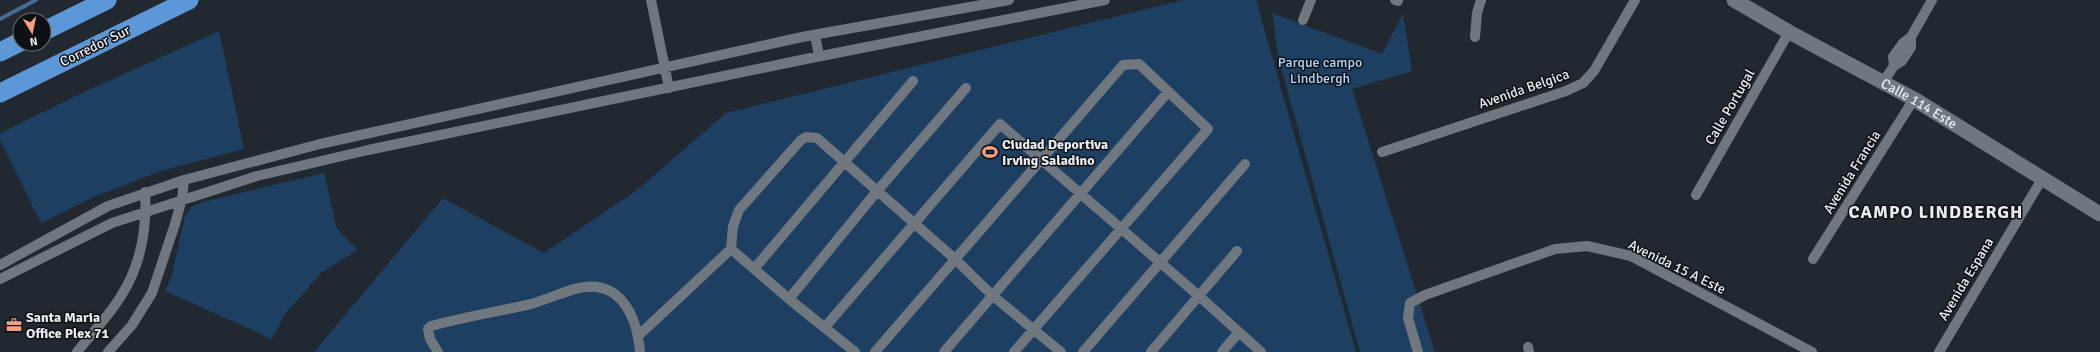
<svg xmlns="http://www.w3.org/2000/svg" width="2100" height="352" viewBox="0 0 2100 352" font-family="Signika,sans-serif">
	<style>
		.green { fill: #1c3f62 }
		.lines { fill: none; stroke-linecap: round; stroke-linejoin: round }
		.stream { stroke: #466b92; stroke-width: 4 }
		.street { stroke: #70777f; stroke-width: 10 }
		.secondary { stroke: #70777f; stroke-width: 15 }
		.highway { stroke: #5c98d7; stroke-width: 19 }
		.labels { text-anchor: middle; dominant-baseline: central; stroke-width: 3; stroke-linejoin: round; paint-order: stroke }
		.street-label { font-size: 14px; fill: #e9edf2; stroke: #0e1114 }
		.park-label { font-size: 14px; fill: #b4d5fb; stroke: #0e1114 }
		.poi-label { font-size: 14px; font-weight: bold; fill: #e9edf2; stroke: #0e1114; text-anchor: start }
		.district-label { font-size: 18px; font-weight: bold; letter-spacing: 1px; fill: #e9edf2; stroke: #0e1114 }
	</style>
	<rect width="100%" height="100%" fill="#22282f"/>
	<path class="green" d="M 1183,0 L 1256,0 L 1356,352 L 314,352 L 443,198 L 544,253 L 636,191 L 726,113 Z
		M 1272,13 L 1382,54 L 1403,14 L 1412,71 L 1352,89 L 1435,352 L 1360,352 L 1278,57 Z
		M 219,31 L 244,149 L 161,171 L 94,197 L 41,223 L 0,140 L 0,133 L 84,92 Z
		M 324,173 L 337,229 L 358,250 L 321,273 L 285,314 L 272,339 L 165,291 L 171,278 L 185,216 L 191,207 L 203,202 Z"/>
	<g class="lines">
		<path class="stream" d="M 0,19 L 36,0"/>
		<path class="street" d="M 651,0 L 669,88
			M 1395,0 L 1398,1
			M 1303,20 L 1311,0
			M 815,35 L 819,56
			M 1475,37 L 1477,13 L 1481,0
			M 1894,66 L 1893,57 L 1903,43 L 1911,37 L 1932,0
			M 1883,82 L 1894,66 L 1902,61 L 1911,47 L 1911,37
			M 1382,152 L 1566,91 L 1583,83 L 1594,71 L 1635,0
			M 1696,195 L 1789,32
			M 1813,259 L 1914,99
			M 0,265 L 108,206 L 184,180 L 320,144 L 802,37 L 1009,0
			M 754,269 L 913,81
			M 0,279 L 112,223 L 257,176 L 368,150 L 806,59 L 1105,0
			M 789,299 L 878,190 L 966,88
			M 825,327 L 1000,124 L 1199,296 L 1261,352
			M 638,336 L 731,249
			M 1528,347 L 1529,352
			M 77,352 C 91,334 109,316 121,296 C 141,265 147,228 145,192
			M 108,352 L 132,325 L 152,293 L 175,224 L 182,199 L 184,180
			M 438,352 L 430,339 L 428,329 L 431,326 C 463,317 495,312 527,305 C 544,301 561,292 579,288 C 621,279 637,317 640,352
			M 855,352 L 789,299 L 731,249 L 733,226 L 739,210 L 801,140 L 806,137 L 817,138 L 955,259 L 993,296 L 1061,352
			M 875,352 L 1123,65 L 1139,64 L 1208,129 L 1014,352
			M 944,352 L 1168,92
			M 1083,352 L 1245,164
			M 1151,352 L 1237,251
			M 1222,352 L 1239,332
			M 1418,352 L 1408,318 L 1410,303 L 1425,295 L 1555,249 L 1587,246 L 1631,256 L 1812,352
			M 1939,352 L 2042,179"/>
		<path class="secondary" id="s1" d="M 1734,0 L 1789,32 L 1914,99 L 2100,214"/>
		<path class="highway" d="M 44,31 L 107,0
			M 0,52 L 20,42
			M 0,93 L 189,0"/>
	</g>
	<defs>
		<symbol id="stadium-bare" viewBox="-9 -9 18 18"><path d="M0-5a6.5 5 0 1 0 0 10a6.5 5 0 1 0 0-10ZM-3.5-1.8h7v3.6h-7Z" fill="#f3a081" stroke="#0e1114" stroke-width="2.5" paint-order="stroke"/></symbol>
		<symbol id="office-bare" viewBox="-9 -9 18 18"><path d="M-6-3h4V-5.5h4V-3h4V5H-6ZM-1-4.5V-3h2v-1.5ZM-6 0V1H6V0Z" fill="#f3a081" stroke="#0e1114" stroke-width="2.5" paint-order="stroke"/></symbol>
	</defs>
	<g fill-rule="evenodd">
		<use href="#stadium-bare" x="979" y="141" width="22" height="22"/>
		<use href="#office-bare" x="3" y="314" width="22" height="22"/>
	</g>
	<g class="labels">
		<g class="street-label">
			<text transform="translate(95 46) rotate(-26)">Corredor Sur</text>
			<text transform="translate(1524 89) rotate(-19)">Avenida Belgica</text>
			<text stroke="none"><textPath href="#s1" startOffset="212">Calle 114 Este</textPath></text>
			<text transform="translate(1730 107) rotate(-60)">Calle Portugal</text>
			<text transform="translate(1852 172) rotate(-58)">Avenida Francia</text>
			<text transform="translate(1677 267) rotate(26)">Avenida 15 A Este</text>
			<text transform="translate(1966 279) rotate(-59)">Avenida Espana</text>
		</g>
		<g class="park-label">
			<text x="1320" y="62">Parque campo<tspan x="1320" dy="16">Lindbergh</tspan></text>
		</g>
		<g class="poi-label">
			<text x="1002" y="144">Ciudad Deportiva<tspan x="1002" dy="16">Irving Saladino</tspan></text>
			<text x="26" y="317">Santa Maria<tspan x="26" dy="16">Office Plex 71</tspan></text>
		</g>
		<g class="district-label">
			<text x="1936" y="212">CAMPO LINDBERGH</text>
		</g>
	</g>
	<g transform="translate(32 32) rotate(170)"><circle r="19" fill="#0e1114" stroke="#66696d"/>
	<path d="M0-3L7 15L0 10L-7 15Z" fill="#f3a081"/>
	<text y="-6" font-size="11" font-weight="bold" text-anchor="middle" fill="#e9edf2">N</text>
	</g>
</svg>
